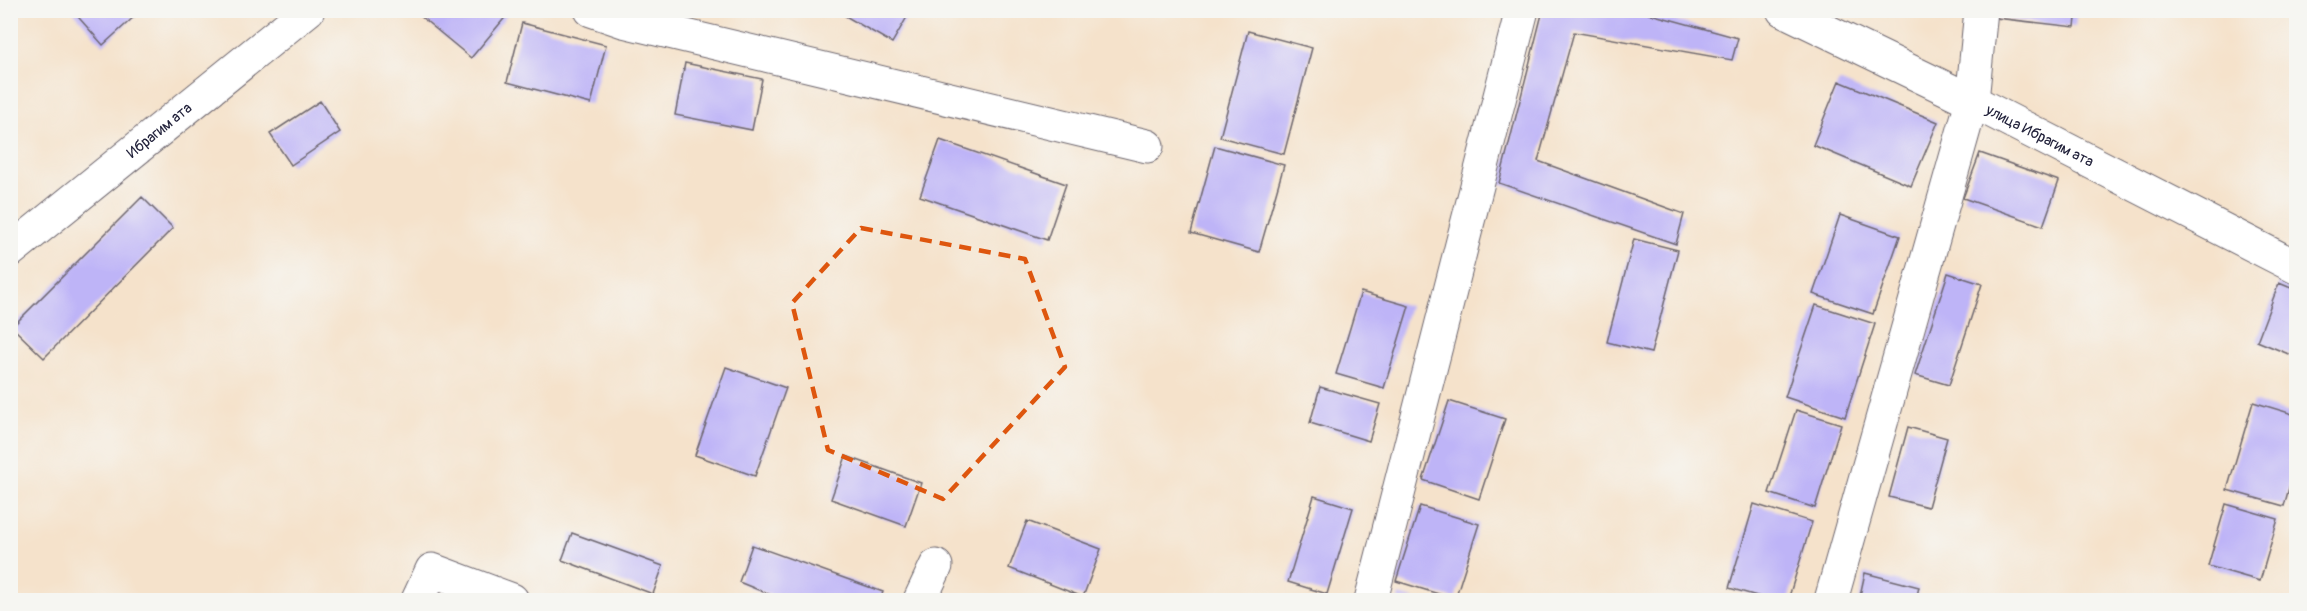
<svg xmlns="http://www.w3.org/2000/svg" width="2307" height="611" viewBox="0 0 2307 611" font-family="Pangolin,sans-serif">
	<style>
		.building { fill: #beb4f7 }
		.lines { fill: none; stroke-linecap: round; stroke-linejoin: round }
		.minor-casing { stroke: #6c656d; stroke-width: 35 }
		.tertiary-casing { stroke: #6c656d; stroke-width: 35 }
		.minor { stroke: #fff; stroke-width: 33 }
		.tertiary { stroke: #fff; stroke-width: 33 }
		.marked { fill: none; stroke: #de560e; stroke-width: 4.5; stroke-dasharray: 12 8; stroke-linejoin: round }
		.labels { text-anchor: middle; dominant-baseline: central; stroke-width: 4.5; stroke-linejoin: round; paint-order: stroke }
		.street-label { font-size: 15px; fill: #22223b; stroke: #f6f6f2 }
	</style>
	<rect width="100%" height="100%" fill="#f6f6f2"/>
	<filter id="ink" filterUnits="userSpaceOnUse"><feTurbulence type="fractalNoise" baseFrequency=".0167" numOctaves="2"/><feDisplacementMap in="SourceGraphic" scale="12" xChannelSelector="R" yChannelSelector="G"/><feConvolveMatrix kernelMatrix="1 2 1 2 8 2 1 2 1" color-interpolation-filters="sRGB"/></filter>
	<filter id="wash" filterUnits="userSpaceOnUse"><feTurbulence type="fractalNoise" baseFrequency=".008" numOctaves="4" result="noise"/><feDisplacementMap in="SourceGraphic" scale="24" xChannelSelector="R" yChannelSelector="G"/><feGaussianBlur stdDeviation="1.35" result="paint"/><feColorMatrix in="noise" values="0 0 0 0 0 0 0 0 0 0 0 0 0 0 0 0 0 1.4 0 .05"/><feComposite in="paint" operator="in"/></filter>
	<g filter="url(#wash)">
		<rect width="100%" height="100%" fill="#f5e2cb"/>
		<g id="blocks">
			<path class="building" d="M 72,10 L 130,10 L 135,16 L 103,45 Z
				M 413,10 L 504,10 L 508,14 L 471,58 Z
				M 835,10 L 911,10 L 892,43 Z
				M 1543,10 L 1636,10 L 1738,38 L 1732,60 L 1574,32 L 1538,161 L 1684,214 L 1676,244 L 1499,183 Z
				M 1997,10 L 2077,10 L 2075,27 L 1996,18 Z
				M 522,23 L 606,45 L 591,104 L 507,82 Z
				M 1248,31 L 1312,48 L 1284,154 L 1220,137 Z
				M 685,63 L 762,79 L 752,130 L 675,115 Z
				M 1839,81 L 1938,122 L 1911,186 L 1813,145 Z
				M 320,101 L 340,132 L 291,165 L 270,134 Z
				M 940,140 L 1066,184 L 1047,240 L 920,196 Z
				M 1215,146 L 1284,165 L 1259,252 L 1191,233 Z
				M 1980,153 L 2059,181 L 2043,226 L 1963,198 Z
				M 142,197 L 173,228 L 44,358 L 12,327 Z
				M 1840,215 L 1900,236 L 1873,314 L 1813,294 Z
				M 1634,239 L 1678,250 L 1651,353 L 1607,342 Z
				M 1948,273 L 1982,284 L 1949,385 L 1915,375 Z
				M 2279,283 L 2296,290 L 2296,357 L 2257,341 Z
				M 1361,292 L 1409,306 L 1384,388 L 1336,374 Z
				M 1816,305 L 1875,324 L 1845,417 L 1785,397 Z
				M 726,367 L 786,388 L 755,476 L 695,455 Z
				M 1320,387 L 1380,404 L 1369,441 L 1310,423 Z
				M 1449,401 L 1505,419 L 1479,499 L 1423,480 Z
				M 2253,402 L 2296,415 L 2296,463 L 2284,506 L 2227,490 Z
				M 1796,410 L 1841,424 L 1815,508 L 1769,493 Z
				M 1908,427 L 1947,438 L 1928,507 L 1889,497 Z
				M 846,456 L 921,483 L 906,526 L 831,499 Z
				M 1314,496 L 1353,508 L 1327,594 L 1288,582 Z
				M 1754,504 L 1812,522 L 1788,600 L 1771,600 L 1729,588 Z
				M 2226,504 L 2278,519 L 2260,581 L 2208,566 Z
				M 1420,506 L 1479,524 L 1455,599 L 1396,581 Z
				M 1027,521 L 1101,549 L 1083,597 L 1009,568 Z
				M 572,533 L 663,566 L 653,594 L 562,560 Z
				M 752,545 L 883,592 L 880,600 L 783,600 L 739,582 Z
				M 1865,573 L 1919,587 L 1916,600 L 1859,600 Z
				M 1399,595 L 1417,600 L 1398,600 Z"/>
		</g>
	</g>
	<g filter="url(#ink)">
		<use href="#blocks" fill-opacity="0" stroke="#6c656d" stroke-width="1.5"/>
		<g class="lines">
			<defs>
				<g id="minor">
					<path d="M 591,10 L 623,21 L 1147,146"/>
					<path id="s1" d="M 1783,10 L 1972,101 L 2296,267"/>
					<path d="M 418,600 L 432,570 L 512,600"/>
					<path d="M 920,600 L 936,566"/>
					<path d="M 1371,600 L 1522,10"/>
					<path d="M 1831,600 L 1972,101 L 1981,10"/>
				</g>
				<g id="tertiary">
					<path id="s2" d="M 10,251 L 308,10"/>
				</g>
			</defs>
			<use href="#minor" class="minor-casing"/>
			<use href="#tertiary" class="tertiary-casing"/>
			<use href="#minor" class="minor"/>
			<use href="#tertiary" class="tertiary"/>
		</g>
	</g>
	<path class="marked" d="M 861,228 L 1025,259 L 1065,367 L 943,499 L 828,450 L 792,303 Z"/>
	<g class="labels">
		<g class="street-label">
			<text stroke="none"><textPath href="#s2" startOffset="192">Ибрагим ата</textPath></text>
			<text stroke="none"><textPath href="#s1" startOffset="286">улица Ибрагим ата</textPath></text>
		</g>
	</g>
	<rect width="2307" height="611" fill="none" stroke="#f6f6f2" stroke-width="36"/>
</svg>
